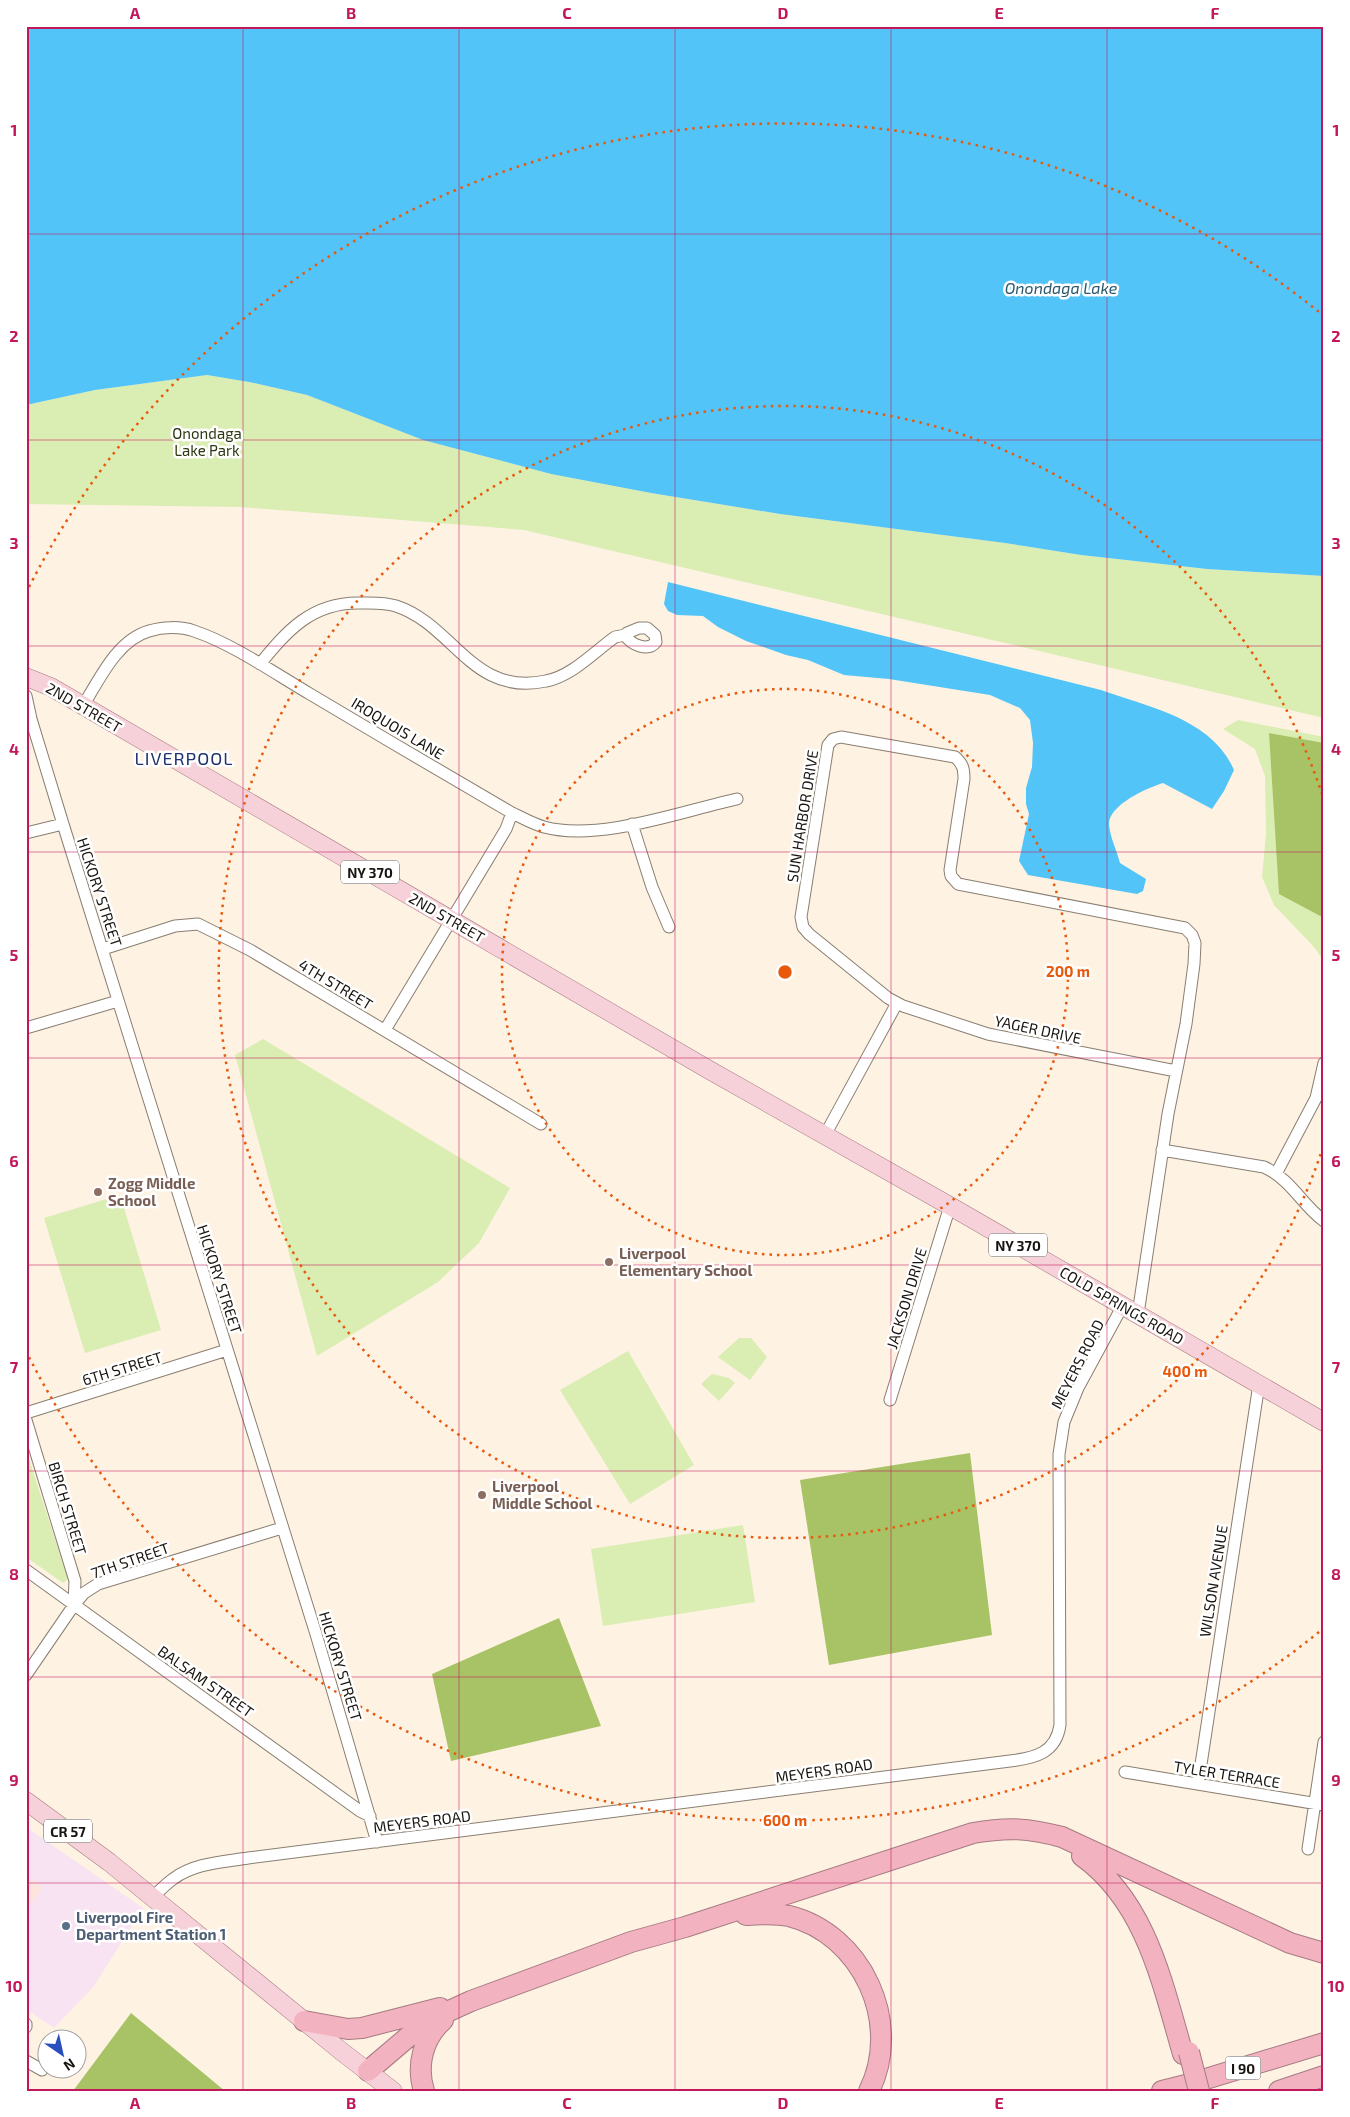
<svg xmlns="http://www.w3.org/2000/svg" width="1350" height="2117" viewBox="0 0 1350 2117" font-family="'Exo 2',sans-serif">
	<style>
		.commercial { fill: #f8e3f2 }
		.industrial { fill: #fde4dd }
		.green { fill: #daedb3 }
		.forest { fill: #a8c365 }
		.water { fill: #53c4f7 }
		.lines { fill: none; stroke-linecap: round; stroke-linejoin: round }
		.street-casing { stroke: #897e70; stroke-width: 13 }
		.primary-casing { stroke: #a67b82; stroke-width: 19 }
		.highway-casing { stroke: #a67b82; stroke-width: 22 }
		.street { stroke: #fff; stroke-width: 11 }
		.primary { stroke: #f7d1d9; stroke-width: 18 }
		.highway { stroke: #f2b2c0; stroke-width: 20 }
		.highway-bridge-casing { stroke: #a67b82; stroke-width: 22; stroke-linecap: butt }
		.highway-bridge { stroke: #f2b2c0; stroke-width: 20 }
		.grid { fill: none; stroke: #c2185b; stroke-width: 1; stroke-opacity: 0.55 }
		.ring { fill: none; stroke: #e8590c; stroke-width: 2.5; stroke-dasharray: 2.5 5 }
		.education-dot { fill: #8d6e63; stroke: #fff; stroke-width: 2 }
		.service-dot { fill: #5c6f8a; stroke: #fff; stroke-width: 2 }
		.labels { text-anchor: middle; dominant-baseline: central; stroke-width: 5; stroke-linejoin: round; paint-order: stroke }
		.shield { fill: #fff; stroke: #5d5a57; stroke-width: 1 }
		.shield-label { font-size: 14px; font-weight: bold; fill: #18140f }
		.park-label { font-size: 15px; fill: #2d3710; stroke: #fff }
		.street-label { font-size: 15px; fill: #18140f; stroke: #fff }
		.education-label { font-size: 15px; font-weight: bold; fill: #785e54; stroke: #fff; text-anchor: start }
		.service-label { font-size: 15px; font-weight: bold; fill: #4e5e75; stroke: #fff; text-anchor: start }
		.water-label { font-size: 16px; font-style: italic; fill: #2b596e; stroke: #fff }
		.quarter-label { font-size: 18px; letter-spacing: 1px; fill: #1f346c; stroke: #fff }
		.centre { fill: #e8590c; stroke: #fff; stroke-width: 2.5 }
		.ring-label { font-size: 15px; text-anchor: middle; font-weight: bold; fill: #e8590c; stroke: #fff; stroke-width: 5; stroke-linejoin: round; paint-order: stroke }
		.neatline { fill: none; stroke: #c2185b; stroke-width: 2 }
		.grid-label { font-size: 16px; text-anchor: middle; font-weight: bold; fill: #c2185b }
	</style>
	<rect width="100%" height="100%" fill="#fef2e3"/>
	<path class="commercial" d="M 26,1827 L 143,1908 L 94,1986 L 54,2028 L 26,2009 Z"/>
	<path class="industrial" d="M 26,1876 L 43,1888 L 26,1910 Z"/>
	<path class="green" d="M 207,375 L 249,382 L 307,395 L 423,440 L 551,474 L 651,493 L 780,514 L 1005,543 L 1081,555 L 1207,569 L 1324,576 L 1324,718 L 524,530 L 241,507 L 26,504 L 26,405 L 95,390 Z
		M 1238,720 L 1324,737 L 1324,961 L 1314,947 L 1274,905 L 1262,877 L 1266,834 L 1265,776 L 1255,749 L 1223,729 Z
		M 263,1039 L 510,1188 L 479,1243 L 438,1282 L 317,1356 L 235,1055 Z
		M 120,1195 L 161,1330 L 85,1353 L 44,1218 Z
		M 739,1338 L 751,1338 L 767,1357 L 750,1380 L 718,1357 Z
		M 628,1351 L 694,1465 L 630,1504 L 560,1390 Z
		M 712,1374 L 729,1378 L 735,1383 L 719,1401 L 701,1384 Z
		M 26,1450 L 68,1579 L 63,1583 L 26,1557 Z
		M 743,1525 L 755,1602 L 603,1626 L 591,1549 Z"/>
	<path class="forest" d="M 1269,733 L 1324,743 L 1324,918 L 1279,894 Z
		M 970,1453 L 992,1635 L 829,1665 L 800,1480 Z
		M 559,1618 L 601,1726 L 451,1761 L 432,1674 Z
		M 131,2013 L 225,2091 L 73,2091 Z"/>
	<path class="water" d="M 26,26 L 1324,26 L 1324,576 L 1207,569 L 1081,555 L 1005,543 L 780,514 L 651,493 L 551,474 L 423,440 L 307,395 L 249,382 L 207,375 L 95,390 L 26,405 Z
		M 668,582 L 1101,690 C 1149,707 1212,719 1234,770 L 1224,791 L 1212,809 L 1163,783 C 1147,788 1108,805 1109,825 C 1110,837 1117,851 1120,863 L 1146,879 L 1143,891 L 1137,894 L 1028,875 L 1019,861 L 1029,814 L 1026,804 L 1026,788 L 1032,767 L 1033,743 L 1030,720 L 1020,708 L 990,695 L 889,679 L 844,675 L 808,660 L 786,655 L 746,641 L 718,627 L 703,616 L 677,615 L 668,611 L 664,604 Z"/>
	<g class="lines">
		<defs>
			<path id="street" d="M 639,628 L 647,628 L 655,635 L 656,642 C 648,652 631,645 625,635 L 627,633 Z
				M 260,664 C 287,631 311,603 358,603 C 371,603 384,602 396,606 C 454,625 472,697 546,681 C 572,676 594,652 615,637 L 625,635
				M 26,696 L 31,719 L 63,824 L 316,1634 L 377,1842
				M 83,706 C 99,680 117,640 149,631 C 162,627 180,626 194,631 C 233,644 274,673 310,694 C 377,734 445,774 512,813 C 523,818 533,824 544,827 C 599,842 682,811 737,799
				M 632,824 L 652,887 L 669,927
				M 26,833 L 63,824
				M 103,949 L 175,926 L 198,924 L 250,950 L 541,1124
				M 26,1028 L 118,1001
				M 385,1030 L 506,829 L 512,813
				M 825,1135 L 897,1003
				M 1162,1150 L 1264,1167 C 1292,1180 1301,1204 1324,1221
				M 1277,1172 L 1316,1098 L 1324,1063
				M 1138,1314 L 1168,1114 L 1186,1024 L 1194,964 L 1195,943 L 1192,935 L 1185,928 L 958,884 L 951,876 L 950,870 L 964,779 C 964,769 963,764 955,757 L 841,737 L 833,739 L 828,745 L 801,917 L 803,927 L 809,934 L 888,998 L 903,1006 L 988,1034 L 1176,1071
				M 890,1400 L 950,1206
				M 26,1413 L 227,1350
				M 26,1420 L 75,1581 L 74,1605
				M 26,1570 L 360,1811 L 370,1816
				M 26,1675 L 74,1605 L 84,1593 L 98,1584 L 282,1528
				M 1125,1772 L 1324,1805
				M 1198,1784 L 1259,1384
				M 1308,1849 L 1324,1742
				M 153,1897 C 159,1891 166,1884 173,1879 C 194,1863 223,1862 248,1858 L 1010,1761 C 1035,1758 1056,1753 1060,1725 L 1059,1454 L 1064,1422 L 1078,1388 L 1123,1305
				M 26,2024 L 26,2027
				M 26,2061 L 42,2070"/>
			<path id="primary" d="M 26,677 L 51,687 L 711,1071 L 950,1206 L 1324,1422
				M 26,1801 L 109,1862 L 341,2051 L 393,2091"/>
			<path id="highway" d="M 1082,1856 C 1146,1902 1162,1982 1183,2054
				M 746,1915 C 761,1914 775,1913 789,1916 C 862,1934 903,2023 869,2091
				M 304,2021 L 348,2029 L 362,2028 L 440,2008
				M 368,2071 L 408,2037 L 436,2017 L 471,2001 L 631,1942 L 685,1927 L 973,1833 C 1008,1827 1028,1828 1062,1837 L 1290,1943 L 1324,1953
				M 424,2091 C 416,2065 423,2038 443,2020
				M 1162,2091 L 1186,2085 L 1324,2043
				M 1279,2091 L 1324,2076"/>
		</defs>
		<use href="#street" class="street-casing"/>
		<use href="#primary" class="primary-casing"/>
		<use href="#highway" class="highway-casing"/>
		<use href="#street" class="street"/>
		<use href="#primary" class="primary"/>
		<use href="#highway" class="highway"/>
		<defs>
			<path id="highway-bridge" d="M 1189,2052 L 1199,2091"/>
		</defs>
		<use href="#highway-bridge" class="highway-bridge-casing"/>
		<use href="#highway-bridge" class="highway-bridge"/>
	</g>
	<path class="grid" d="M 243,26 L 243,2091M 459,26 L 459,2091M 675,26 L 675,2091M 891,26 L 891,2091M 1107,26 L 1107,2091M 26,234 L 1324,234M 26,440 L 1324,440M 26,646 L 1324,646M 26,852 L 1324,852M 26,1058 L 1324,1058M 26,1265 L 1324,1265M 26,1471 L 1324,1471M 26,1677 L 1324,1677M 26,1883 L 1324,1883"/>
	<g class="ring">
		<circle cx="785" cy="972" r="283"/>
		<path d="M1323 1147A566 566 0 1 1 1323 797"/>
		<path d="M1319 1632A849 849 0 0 1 29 1357M29 587A849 849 0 0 1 1319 312"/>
	</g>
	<g class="education-dot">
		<circle cx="98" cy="1192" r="5"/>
		<circle cx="609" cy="1262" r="5"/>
		<circle cx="482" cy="1495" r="5"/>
	</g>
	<circle class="service-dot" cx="66" cy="1926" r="5"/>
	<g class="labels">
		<g class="shield">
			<rect x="341" y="860.5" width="58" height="23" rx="4"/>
			<rect x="989" y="1233.5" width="58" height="23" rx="4"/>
			<rect x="44" y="1819.5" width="48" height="23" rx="4"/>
			<rect x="1225.5" y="2056.5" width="35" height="23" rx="4"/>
		</g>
		<g class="shield-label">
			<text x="370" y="872">NY 370</text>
			<text x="1018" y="1245">NY 370</text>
			<text x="68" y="1831">CR 57</text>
			<text x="1243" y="2068">I 90</text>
		</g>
		<g class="park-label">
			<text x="207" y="433">Onondaga<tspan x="207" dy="17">Lake Park</tspan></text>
		</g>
		<g class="street-label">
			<text transform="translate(84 707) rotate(30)">2ND STREET</text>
			<text transform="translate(398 728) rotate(31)">IROQUOIS LANE</text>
			<text transform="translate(802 816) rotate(-81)">SUN HARBOR DRIVE</text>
			<text transform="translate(100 892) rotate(72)">HICKORY STREET</text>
			<text transform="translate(447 917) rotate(30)">2ND STREET</text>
			<text transform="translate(336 984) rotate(31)">4TH STREET</text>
			<text transform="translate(1038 1029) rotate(12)">YAGER DRIVE</text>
			<text transform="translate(220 1279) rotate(72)">HICKORY STREET</text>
			<text transform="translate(906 1298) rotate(-73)">JACKSON DRIVE</text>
			<text transform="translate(1122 1305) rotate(30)">COLD SPRINGS ROAD</text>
			<text transform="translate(1077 1364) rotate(-63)">MEYERS ROAD</text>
			<text transform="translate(122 1368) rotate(-17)">6TH STREET</text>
			<text transform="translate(68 1508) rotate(73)">BIRCH STREET</text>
			<text transform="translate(130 1560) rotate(-19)">7TH STREET</text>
			<text transform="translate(1213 1581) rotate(-81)">WILSON AVENUE</text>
			<text transform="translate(341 1666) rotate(73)">HICKORY STREET</text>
			<text transform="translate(206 1681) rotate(35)">BALSAM STREET</text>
			<text transform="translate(824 1770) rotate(-8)">MEYERS ROAD</text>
			<text transform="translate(1227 1774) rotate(9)">TYLER TERRACE</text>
			<text transform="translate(422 1821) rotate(-7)">MEYERS ROAD</text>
		</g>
		<g class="education-label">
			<text x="108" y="1183">Zogg Middle<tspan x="108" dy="17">School</tspan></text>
			<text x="619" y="1253">Liverpool<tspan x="619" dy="17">Elementary School</tspan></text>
			<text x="492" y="1486">Liverpool<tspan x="492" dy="17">Middle School</tspan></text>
		</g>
		<g class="service-label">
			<text x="76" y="1917">Liverpool Fire<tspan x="76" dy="17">Department Station 1</tspan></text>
		</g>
		<g class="water-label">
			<text x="1061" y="287">Onondaga Lake</text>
		</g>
		<g class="quarter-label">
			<text x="184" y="758">LIVERPOOL</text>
		</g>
	</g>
	<circle cx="785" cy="972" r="8" class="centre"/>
	<g class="ring-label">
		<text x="1068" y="977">200 m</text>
		<text x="1185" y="1377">400 m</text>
		<text x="785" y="1826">600 m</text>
	</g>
	<rect width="1350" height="2117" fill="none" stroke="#ffffff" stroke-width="55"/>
	<g transform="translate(62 2054) rotate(146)"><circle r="24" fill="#ffffff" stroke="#a3a19f"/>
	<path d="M0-4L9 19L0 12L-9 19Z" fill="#294ebd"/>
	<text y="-8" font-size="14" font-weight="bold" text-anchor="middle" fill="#18140f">N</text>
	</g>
	<rect x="28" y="28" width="1294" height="2062" class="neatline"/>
	<g class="grid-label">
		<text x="135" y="19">A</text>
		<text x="351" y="19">B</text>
		<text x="567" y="19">C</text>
		<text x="783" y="19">D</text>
		<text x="999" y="19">E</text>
		<text x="1215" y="19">F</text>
		<text x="14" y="136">1</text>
		<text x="1336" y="136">1</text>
		<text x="14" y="342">2</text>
		<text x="1336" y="342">2</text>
		<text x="14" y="549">3</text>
		<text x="1336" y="549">3</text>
		<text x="14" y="755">4</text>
		<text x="1336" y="755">4</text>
		<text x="14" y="961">5</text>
		<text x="1336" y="961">5</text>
		<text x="14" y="1167">6</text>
		<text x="1336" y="1167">6</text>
		<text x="14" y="1373">7</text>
		<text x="1336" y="1373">7</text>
		<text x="14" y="1580">8</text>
		<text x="1336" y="1580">8</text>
		<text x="14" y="1786">9</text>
		<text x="1336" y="1786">9</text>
		<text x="14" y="1992">10</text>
		<text x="1336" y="1992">10</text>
		<text x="135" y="2109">A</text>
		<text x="351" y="2109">B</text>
		<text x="567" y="2109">C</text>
		<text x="783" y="2109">D</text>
		<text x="999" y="2109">E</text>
		<text x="1215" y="2109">F</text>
	</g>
</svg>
